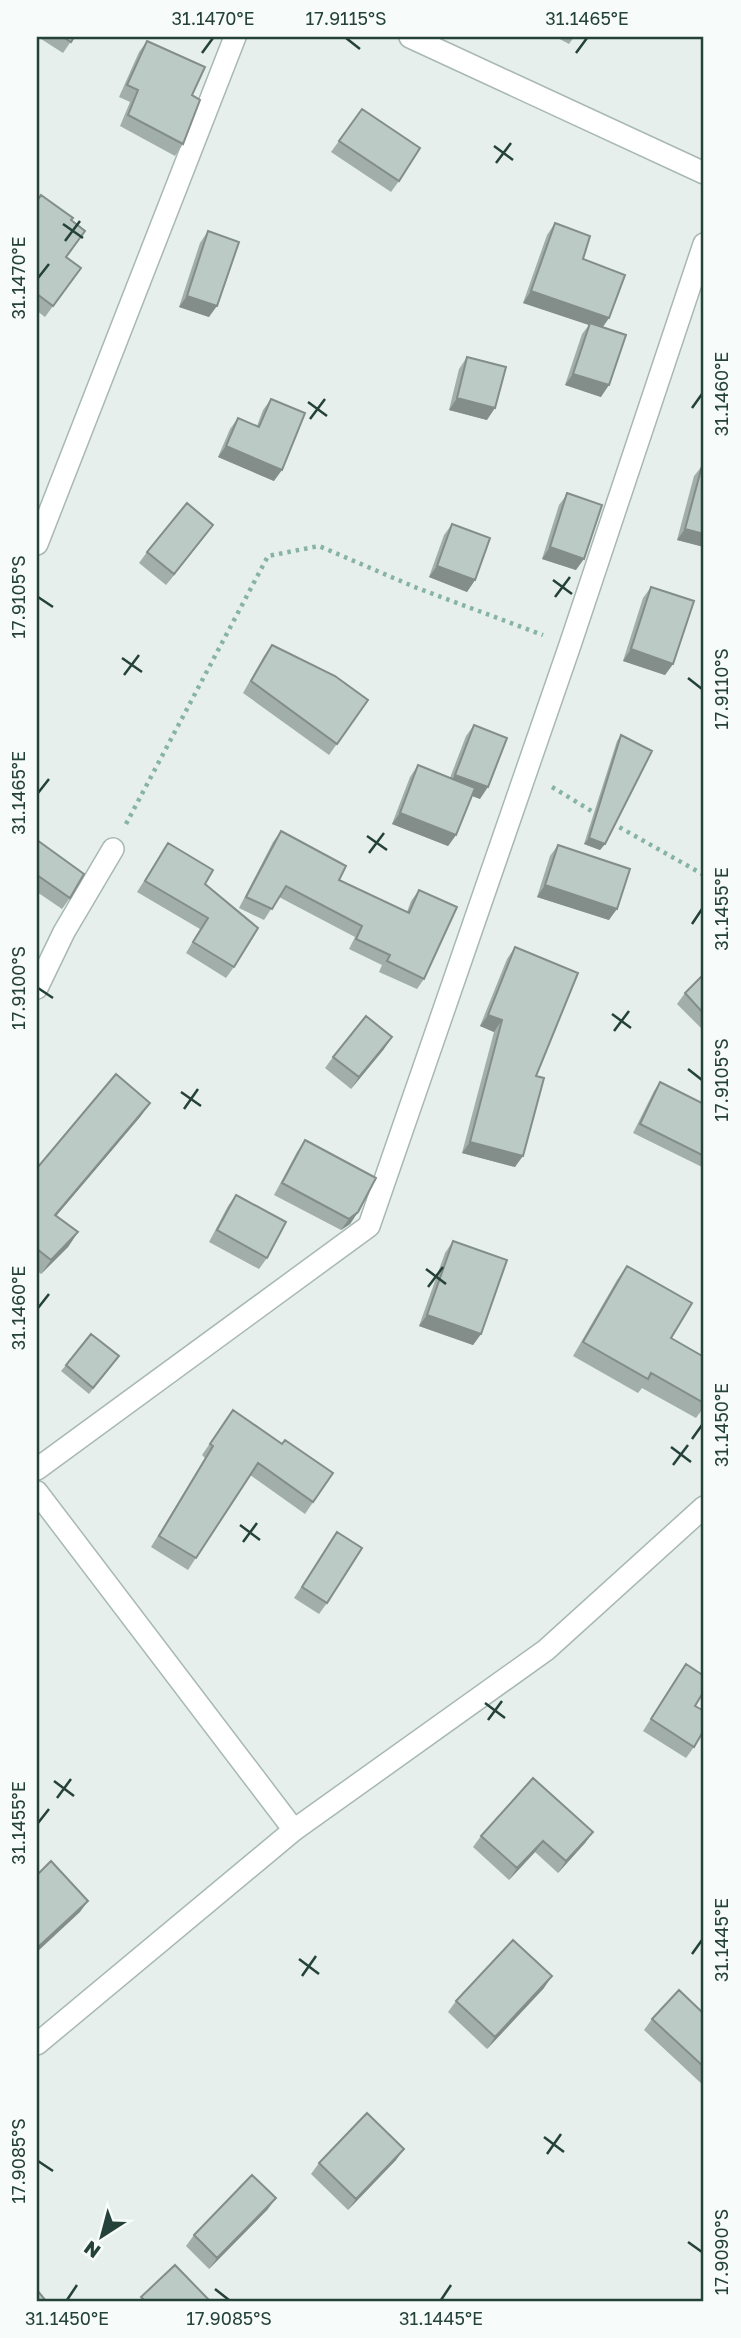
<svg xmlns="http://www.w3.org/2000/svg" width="741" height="2338" viewBox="0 0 741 2338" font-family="'Golos Text',sans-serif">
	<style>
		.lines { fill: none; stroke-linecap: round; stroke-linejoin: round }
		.minor-casing { stroke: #a8b8b2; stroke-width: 24 }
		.tertiary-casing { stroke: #a8b8b2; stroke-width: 24 }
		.path { stroke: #86b3a5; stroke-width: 4.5; stroke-dasharray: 3.5 5; stroke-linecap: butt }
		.minor { stroke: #fff; stroke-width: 21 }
		.tertiary { stroke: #fff; stroke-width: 21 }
		.wall { fill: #a1aea9 }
		.shaded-wall { fill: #838d89 }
		.building { fill: #bbcac4; stroke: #838d89; stroke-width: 2 }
		.ticks { fill: none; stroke: #24423a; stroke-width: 2.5 }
		.neatline { fill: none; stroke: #24423a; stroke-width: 2.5 }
		.ticks-label { font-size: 18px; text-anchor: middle; fill: #24423a }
	</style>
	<rect width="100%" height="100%" fill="#e6efeb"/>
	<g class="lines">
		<defs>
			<path id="minor" d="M 410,37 L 704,173
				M 37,544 L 235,37
				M 37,988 L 64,932 L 113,849
				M 37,1469 L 369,1226 L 570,645 L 704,244
				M 37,1492 L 294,1830"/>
			<path id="tertiary" d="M 37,2044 L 294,1830 L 546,1650 L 704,1507"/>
		</defs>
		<use href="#minor" class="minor-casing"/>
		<use href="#tertiary" class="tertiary-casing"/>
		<path class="path" d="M 552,787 L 598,815
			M 612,823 L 704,875
			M 126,824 L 268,556 L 319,546 L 417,588 L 543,635"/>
		<use href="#minor" class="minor"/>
		<use href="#tertiary" class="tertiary"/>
	</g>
	<path class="wall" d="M 38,37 L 74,37 L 63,53 Z
		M 556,37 L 574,37 L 569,44 Z
		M 147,41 L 192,95 L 183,144 L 175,156 L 120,126 L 130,102 L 119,97 L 139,52 Z
		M 362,109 L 399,181 L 391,192 L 331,152 Z
		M 37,201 L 71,220 L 67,257 L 81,268 L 45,317 L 37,311 Z
		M 555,223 L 583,259 L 609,318 L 603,327 L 601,397 L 565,385 L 582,334 L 589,325 L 523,303 L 547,235 Z
		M 208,231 L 209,317 L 179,307 L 200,243 Z
		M 467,357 L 487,420 L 449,410 L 459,369 Z
		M 271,399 L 274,481 L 218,457 L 230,429 L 238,418 L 257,426 L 263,410 Z
		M 702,466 L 704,547 L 677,540 L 694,476 Z
		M 567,494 L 576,570 L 542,559 L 559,505 Z
		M 452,524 L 475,580 L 467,592 L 429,577 L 444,535 Z
		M 213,525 L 166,585 L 139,563 L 147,552 Z
		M 651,587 L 673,664 L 665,675 L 623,661 L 643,598 Z
		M 272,645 L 368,700 L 329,755 L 243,693 L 264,656 Z
		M 474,725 L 480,799 L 472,796 L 456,835 L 448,846 L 392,824 L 410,777 L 418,765 L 450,778 L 466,736 Z
		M 621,735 L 605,844 L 600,850 L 584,844 L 617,741 Z
		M 281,831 L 339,880 L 407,912 L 411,901 L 419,890 L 424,979 L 417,989 L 379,972 L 382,965 L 349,949 L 355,937 L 279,897 L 264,920 L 239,908 L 273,842 Z
		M 37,840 L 70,898 L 62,909 L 37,892 Z
		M 168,843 L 234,967 L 226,978 L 186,953 L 200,929 L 137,892 Z
		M 558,845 L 609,920 L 537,897 L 550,856 Z
		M 515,947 L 536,1076 L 515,1167 L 462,1153 L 494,1032 L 480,1026 L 507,959 Z
		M 704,974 L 704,1031 L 677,1004 L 685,993 Z
		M 384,1049 L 351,1089 L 325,1068 L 333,1057 Z
		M 660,1082 L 704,1104 L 704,1168 L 633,1133 L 654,1091 Z
		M 150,1103 L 140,1117 L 56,1216 L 78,1232 L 68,1247 L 41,1274 L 37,1271 L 37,1168 Z
		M 305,1140 L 358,1212 L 350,1224 L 341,1230 L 274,1195 L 297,1152 Z
		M 236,1195 L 267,1258 L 259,1269 L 209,1242 L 228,1206 Z
		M 453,1241 L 481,1334 L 473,1345 L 419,1326 L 445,1253 Z
		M 627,1266 L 671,1338 L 704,1357 L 704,1407 L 696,1418 L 642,1388 L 638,1393 L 573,1356 L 617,1280 Z
		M 119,1356 L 89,1394 L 61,1371 L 66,1365 Z
		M 233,1410 L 282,1444 L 333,1473 L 305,1514 L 250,1475 L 188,1570 L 151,1547 L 205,1458 L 202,1455 Z
		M 337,1532 L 327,1603 L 319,1614 L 294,1598 Z
		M 686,1664 L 695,1706 L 694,1747 L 686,1758 L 643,1731 Z
		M 593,1832 L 585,1843 L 558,1873 L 535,1852 L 509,1880 L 473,1847 L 481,1836 Z
		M 544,1988 L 487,2049 L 448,2012 L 456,2001 Z
		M 704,2014 L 704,2086 L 644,2030 L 652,2019 Z
		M 396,2160 L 348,2210 L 311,2174 L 319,2163 Z
		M 268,2209 L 209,2269 L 186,2246 L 194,2235 Z"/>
	<path class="shaded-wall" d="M 531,291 L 609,318 L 601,329 L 590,323 L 589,325 L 523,303 Z
		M 187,296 L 217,306 L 209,317 L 179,307 Z
		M 573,374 L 609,385 L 601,397 L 565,385 Z
		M 457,398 L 495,408 L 487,420 L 449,410 Z
		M 226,446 L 282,470 L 274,481 L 218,457 Z
		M 213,525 L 205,536 L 166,585 L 174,574 Z
		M 685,529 L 704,534 L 704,547 L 677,540 Z
		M 550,547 L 584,559 L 576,570 L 542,559 Z
		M 437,566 L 475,580 L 467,592 L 429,577 Z
		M 631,649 L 673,664 L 665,675 L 623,661 Z
		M 455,775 L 488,787 L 480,799 L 447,786 Z
		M 400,813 L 456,835 L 448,846 L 392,824 Z
		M 589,838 L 605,844 L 600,850 L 584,844 Z
		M 545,885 L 617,909 L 609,920 L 537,897 Z
		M 488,1015 L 502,1020 L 494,1032 L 480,1026 Z
		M 392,1037 L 384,1049 L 351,1089 L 359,1077 Z
		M 150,1103 L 140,1117 L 45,1229 L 55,1215 Z
		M 470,1142 L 523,1156 L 515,1167 L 462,1153 Z
		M 358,1212 L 350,1224 L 341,1230 L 349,1219 Z
		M 78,1232 L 68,1247 L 41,1274 L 51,1260 Z
		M 427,1315 L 481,1334 L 473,1345 L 419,1326 Z
		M 593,1832 L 585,1843 L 558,1873 L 566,1861 Z
		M 543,1841 L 535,1852 L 509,1880 L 517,1868 Z
		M 88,1901 L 80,1912 L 37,1952 L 37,1948 Z
		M 552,1976 L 544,1988 L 487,2049 L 495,2037 Z
		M 404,2149 L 396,2160 L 348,2210 L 356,2199 Z
		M 276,2198 L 268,2209 L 209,2269 L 217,2258 Z"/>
	<path class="building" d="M 63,37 L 74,37 L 71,42 Z
		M 147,41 L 205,67 L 192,95 L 200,100 L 183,144 L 128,115 L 138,90 L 127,85 Z
		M 362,109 L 420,148 L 399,181 L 339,141 Z
		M 41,195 L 73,218 L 71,220 L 85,231 L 66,257 L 81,268 L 53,306 L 37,294 L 37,201 Z
		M 555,223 L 590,236 L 583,259 L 625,275 L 609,318 L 531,291 Z
		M 208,231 L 239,242 L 217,306 L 187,296 Z
		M 590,323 L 626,335 L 609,385 L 573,374 Z
		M 467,357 L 506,367 L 495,408 L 457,398 Z
		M 271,399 L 305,413 L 282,470 L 226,446 L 238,418 L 259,427 Z
		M 702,466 L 704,466 L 704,534 L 685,529 Z
		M 567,493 L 602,505 L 584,559 L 550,547 Z
		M 187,503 L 213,525 L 174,574 L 147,552 Z
		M 452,524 L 490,538 L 475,580 L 437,566 Z
		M 651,587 L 694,601 L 673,664 L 631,649 Z
		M 272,645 L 335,676 L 368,700 L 337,744 L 251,681 Z
		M 474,725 L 507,738 L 488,787 L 455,775 Z
		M 621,735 L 652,751 L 605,844 L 589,838 Z
		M 418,765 L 475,788 L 456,835 L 400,813 Z
		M 281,831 L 346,866 L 339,880 L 409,913 L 419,890 L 457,907 L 424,979 L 387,961 L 390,955 L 356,939 L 362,926 L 286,886 L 272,909 L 246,897 Z
		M 37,840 L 84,874 L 70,898 L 37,875 Z
		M 168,843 L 213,870 L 205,884 L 258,928 L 234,967 L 193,942 L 208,918 L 145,881 Z
		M 558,845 L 630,869 L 617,909 L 545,885 Z
		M 515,947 L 578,973 L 536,1076 L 544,1078 L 523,1156 L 470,1142 L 502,1020 L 488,1015 Z
		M 704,974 L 704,1014 L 685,993 Z
		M 366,1016 L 392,1037 L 359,1077 L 333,1057 Z
		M 116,1074 L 150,1103 L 55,1215 L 78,1232 L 51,1260 L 37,1249 L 37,1168 Z
		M 660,1082 L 704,1104 L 704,1156 L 640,1124 Z
		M 305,1140 L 376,1178 L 358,1212 L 349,1219 L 282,1183 Z
		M 236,1195 L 286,1222 L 267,1258 L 217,1230 Z
		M 453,1241 L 507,1260 L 481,1334 L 427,1315 Z
		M 627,1266 L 692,1303 L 671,1338 L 704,1357 L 704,1403 L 651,1373 L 648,1379 L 583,1342 Z
		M 91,1334 L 119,1356 L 93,1388 L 66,1365 Z
		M 233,1410 L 282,1444 L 285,1440 L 333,1473 L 313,1502 L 258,1463 L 196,1558 L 159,1536 L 213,1446 L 210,1444 Z
		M 337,1532 L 362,1548 L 327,1603 L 302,1587 Z
		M 686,1664 L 704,1676 L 704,1691 L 695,1706 L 704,1711 L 704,1730 L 694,1747 L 651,1719 Z
		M 533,1778 L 593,1832 L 566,1861 L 543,1841 L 517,1868 L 481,1836 Z
		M 51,1861 L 88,1901 L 37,1948 L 37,1875 Z
		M 513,1940 L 552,1976 L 495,2037 L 456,2001 Z
		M 679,1990 L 704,2014 L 704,2067 L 652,2019 Z
		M 367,2113 L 404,2149 L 356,2199 L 319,2163 Z
		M 252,2175 L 276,2198 L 217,2258 L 194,2235 Z
		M 175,2265 L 210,2301 L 145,2301 L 141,2297 Z
		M 37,2290 L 46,2301 L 37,2301 Z"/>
	<path class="ticks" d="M 346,38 L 360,49M 202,53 L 213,38M 576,53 L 587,38M 494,146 L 513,160M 496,163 L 511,143M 63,224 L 83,238M 65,241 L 80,221M 38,278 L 49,264M 308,402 L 327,416M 692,408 L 702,394M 310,419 L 325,399M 553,580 L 572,594M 38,597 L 53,607M 555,597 L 570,577M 122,658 L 142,672M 124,675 L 139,655M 688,678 L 702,689M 38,793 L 49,779M 367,836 L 387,850M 369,853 L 384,833M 692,924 L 702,909M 38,988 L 53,998M 612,1014 L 631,1028M 614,1031 L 629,1011M 688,1069 L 702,1080M 181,1092 L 201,1106M 184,1109 L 198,1089M 426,1269 L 446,1284M 428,1287 L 443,1267M 38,1308 L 49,1294M 692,1439 L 702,1425M 671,1447 L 691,1462M 673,1465 L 688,1445M 240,1525 L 260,1540M 243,1542 L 257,1523M 485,1703 L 505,1718M 488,1720 L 502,1701M 54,1781 L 74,1796M 57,1798 L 71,1779M 38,1823 L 49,1809M 692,1954 L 702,1940M 299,1959 L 319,1974M 302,1976 L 316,1956M 544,2137 L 564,2152M 547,2154 L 561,2134M 38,2161 L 53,2171M 688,2242 L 702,2252M 215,2289 L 229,2300M 67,2300 L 77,2285M 441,2300 L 451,2285"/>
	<rect width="741" height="2338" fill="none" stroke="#f7fbf9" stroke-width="77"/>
	<g transform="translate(102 2236) rotate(216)" stroke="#f7fbf9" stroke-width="5" paint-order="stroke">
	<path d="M0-5L12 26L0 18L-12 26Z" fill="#24423a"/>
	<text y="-10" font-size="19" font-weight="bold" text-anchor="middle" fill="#24423a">N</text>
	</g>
	<rect x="38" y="38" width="664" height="2262" class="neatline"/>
	<g class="ticks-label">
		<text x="213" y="25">31.1470°E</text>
		<text x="346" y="25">17.9115°S</text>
		<text x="587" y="25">31.1465°E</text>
		<text transform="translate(19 278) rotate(-90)" y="6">31.1470°E</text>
		<text transform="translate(722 394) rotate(-90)" y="6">31.1460°E</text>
		<text transform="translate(19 597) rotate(-90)" y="6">17.9105°S</text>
		<text transform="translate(722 689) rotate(-90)" y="6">17.9110°S</text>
		<text transform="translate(19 793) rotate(-90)" y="6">31.1465°E</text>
		<text transform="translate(722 909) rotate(-90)" y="6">31.1455°E</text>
		<text transform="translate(19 988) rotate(-90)" y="6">17.9100°S</text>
		<text transform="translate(722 1080) rotate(-90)" y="6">17.9105°S</text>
		<text transform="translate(19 1308) rotate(-90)" y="6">31.1460°E</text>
		<text transform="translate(722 1425) rotate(-90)" y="6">31.1450°E</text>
		<text transform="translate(19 1823) rotate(-90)" y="6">31.1455°E</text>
		<text transform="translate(722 1940) rotate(-90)" y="6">31.1445°E</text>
		<text transform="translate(19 2161) rotate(-90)" y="6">17.9085°S</text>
		<text transform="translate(722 2252) rotate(-90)" y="6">17.9090°S</text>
		<text x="67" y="2325">31.1450°E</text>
		<text x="229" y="2325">17.9085°S</text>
		<text x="441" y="2325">31.1445°E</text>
	</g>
</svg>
